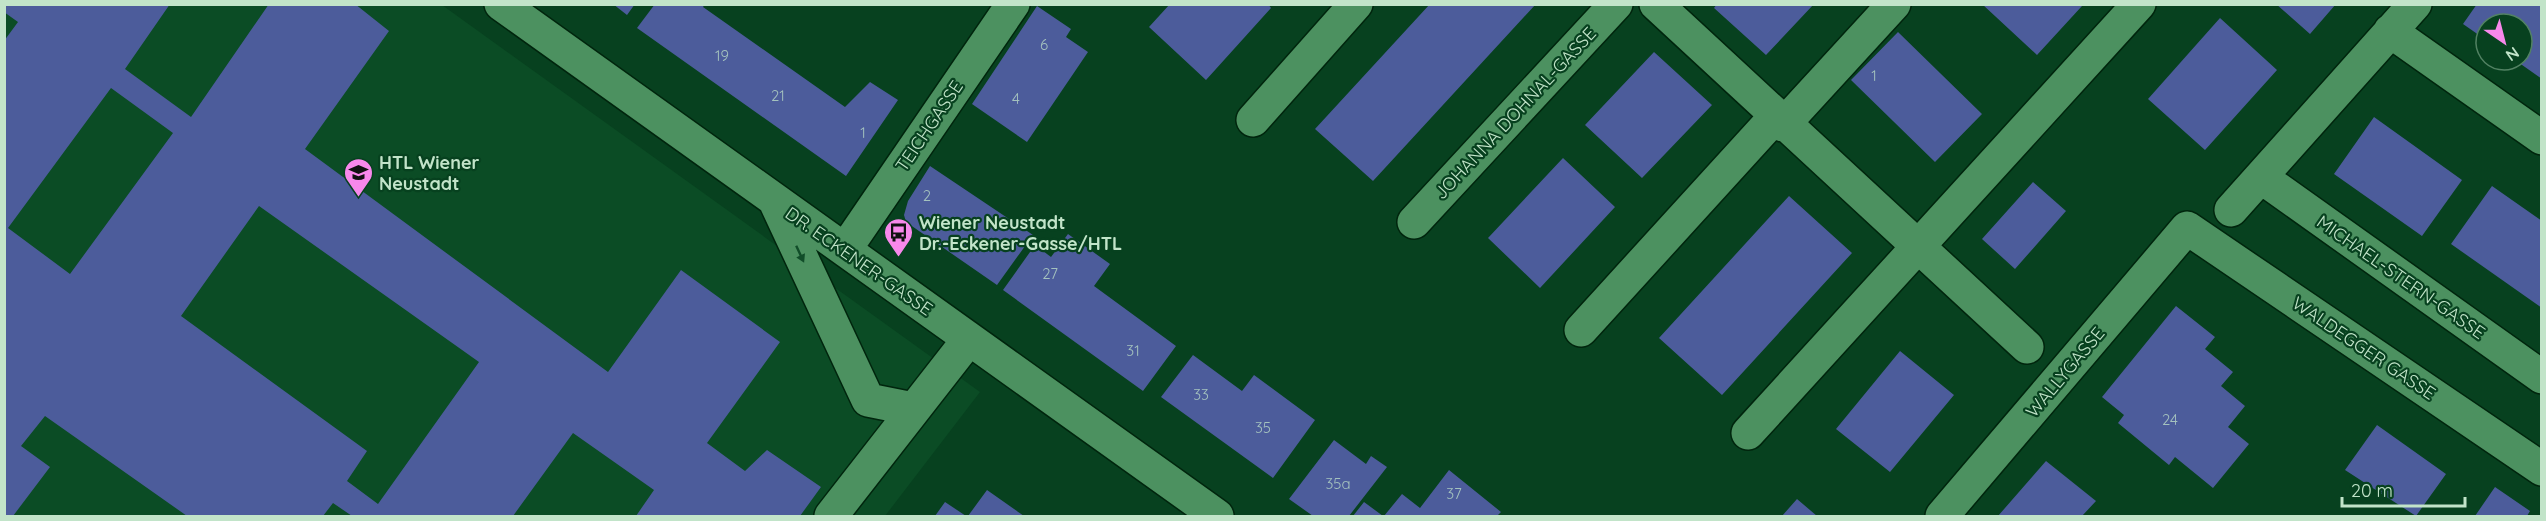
<svg xmlns="http://www.w3.org/2000/svg" width="2546" height="521" viewBox="0 0 2546 521" font-family="Quicksand,sans-serif">
	<style>
		.built { fill: #0b4c25 }
		.building { fill: #4c5c9b; fill-rule: evenodd }
		.lines { fill: none; stroke-linecap: round; stroke-linejoin: round }
		.minor-casing { stroke: #00250d; stroke-width: 36 }
		.minor { stroke: #4c9160; stroke-width: 33 }
		.oneway { fill: #114d29 }
		.labels { text-anchor: middle; dominant-baseline: central; stroke-width: 4.5; stroke-linejoin: round; paint-order: stroke }
		.number-label { font-size: 15px; fill: #a4c2be }
		.street-label { font-size: 18px; fill: #c2e4c9; stroke: #07411f }
		.poi-label { font-size: 18px; font-weight: bold; fill: #c2e4c9; stroke: #07411f; text-anchor: start }
	</style>
	<rect width="100%" height="100%" fill="#07411f"/>
	<path class="built" d="M 4,5 L 442,5 L 980,392 L 885,516 L 5,516 Z"/>
	<path class="building" d="M 4,4 L 170,4 L 125,69 L 191,117 L 269,4 L 355,4 L 389,31 L 305,149 L 608,372 L 681,270 L 780,342 L 707,443 L 745,471 L 767,450 L 821,487 L 800,516 L 636,516 L 654,490 L 573,433 L 513,516 L 352,516 L 333,503 L 323,516 L 187,516 L 45,416 L 21,446 L 50,467 L 13,516 L 4,516 L 4,41 L 18,22 L 4,12 ZM 111,88 L 173,133 L 70,274 L 8,228 ZM 259,206 L 479,362 L 378,504 L 347,481 L 367,451 L 181,316 Z
		M 613,4 L 635,4 L 627,15 Z
		M 655,4 L 705,4 L 703,7 L 845,107 L 870,82 L 898,100 L 846,176 L 637,28 Z
		M 1170,4 L 1268,4 L 1271,8 L 1206,80 L 1149,27 Z
		M 1430,4 L 1536,4 L 1373,181 L 1315,129 Z
		M 1717,4 L 1814,4 L 1766,55 L 1714,8 Z
		M 1982,4 L 2080,4 L 2082,6 L 2037,55 Z
		M 2276,4 L 2336,4 L 2310,34 Z
		M 2477,4 L 2542,4 L 2542,79 L 2515,60 L 2522,60 L 2522,24 L 2486,24 L 2486,40 L 2463,24 Z
		M 1037,6 L 1071,29 L 1066,37 L 1088,52 L 1027,142 L 972,104 Z
		M 2220,18 L 2277,70 L 2205,150 L 2148,99 Z
		M 1898,32 L 1982,114 L 1935,162 L 1851,80 Z
		M 1654,52 L 1712,105 L 1642,178 L 1585,125 Z
		M 2374,117 L 2462,180 L 2422,236 L 2334,174 Z
		M 1563,158 L 1615,207 L 1540,288 L 1488,238 Z
		M 930,166 L 1033,235 L 997,285 L 906,222 L 904,215 L 908,201 Z
		M 2033,182 L 2066,211 L 2015,269 L 1982,239 Z
		M 2492,186 L 2542,221 L 2542,308 L 2451,244 Z
		M 1789,196 L 1852,253 L 1722,395 L 1659,338 Z
		M 1068,234 L 1110,264 L 1094,286 L 1176,346 L 1143,391 L 1003,290 L 1035,245 L 1051,257 Z
		M 2176,306 L 2215,337 L 2205,349 L 2233,372 L 2221,386 L 2245,406 L 2228,427 L 2249,444 L 2213,488 L 2175,457 L 2169,465 L 2118,423 L 2124,415 L 2102,397 Z
		M 1900,351 L 1954,395 L 1890,472 L 1836,429 Z
		M 1193,355 L 1242,391 L 1254,375 L 1315,420 L 1273,478 L 1161,397 Z
		M 2377,425 L 2446,474 L 2416,516 L 2345,470 Z
		M 1334,440 L 1366,464 L 1371,456 L 1387,467 L 1349,516 L 1313,516 L 1289,499 Z
		M 2046,461 L 2096,501 L 2082,516 L 1998,516 Z
		M 1449,470 L 1501,512 L 1497,516 L 1384,516 L 1402,494 L 1420,508 Z
		M 2495,487 L 2530,511 L 2527,516 L 2475,516 Z
		M 987,490 L 1024,516 L 968,516 Z
		M 1797,499 L 1817,516 L 1782,516 Z
		M 945,502 L 966,516 L 935,516 Z
		M 1364,502 L 1383,516 L 1353,516 Z"/>
	<g class="lines">
		<defs>
			<path id="minor" d="M 501,4 L 1217,516
				M 1656,4 L 2027,347
				M 2390,31 L 2542,138
				M 1253,120 L 1356,4
				M 1783,125 L 1894,4
				M 2261,177 L 2542,377
				M 775,201 L 868,400 L 913,409
				M 2231,210 L 2415,4
				M 1414,222 L 1616,4
				M 846,248 L 1013,4
				M 1581,330 L 1775,117
				M 1748,433 L 2139,4
				M 831,516 L 969,339
				M 1942,516 L 2187,228 L 2542,469"/>
		</defs>
		<use href="#minor" class="minor-casing"/>
		<use href="#minor" class="minor"/>
	</g>
	<defs><path id="oneway-solid" d="M-6-.8H1V-3.2L6.5 0L1 3.2V.8H-6Z" transform="scale(1.5)"/></defs>
	<use class="oneway" href="#oneway-solid" transform="translate(800 254) rotate(65)"/>
	<defs>
		<symbol id="school-pin" viewBox="-11 -11 22 30"><path d="M0 17L-7.5 6A9.5 9.5 0 1 1 7.5 6Z" fill="#f888eb" stroke="#07411f"/><path d="M0-5L7-2L0 1L-7-2ZM-4 1L0 2.5L4 1V4Q0 6-4 4Z" fill="#111"/></symbol>
		<symbol id="bus-pin" viewBox="-11 -11 22 30"><path d="M0 17L-7.5 6A9.5 9.5 0 1 1 7.5 6Z" fill="#f888eb" stroke="#07411f"/><path d="M-5-6H5V4H4V6H2V4H-2V6H-4V4H-5ZM-3.5-4V0h7V-4ZM-3.5 1.2v1.5H-2V1.2ZM2 1.2v1.5H3.5V1.2Z" fill="#111"/></symbol>
	</defs>
	<g fill-rule="evenodd">
		<use href="#school-pin" x="342" y="156" width="33" height="45"/>
		<use href="#bus-pin" x="882" y="216" width="33" height="45"/>
	</g>
	<g class="labels">
		<g class="number-label">
			<text x="1044" y="44">6</text>
			<text x="722" y="55">19</text>
			<text x="1874" y="75">1</text>
			<text x="778" y="95">21</text>
			<text x="1016" y="98">4</text>
			<text x="863" y="132">1</text>
			<text x="927" y="195">2</text>
			<text x="1050" y="273">27</text>
			<text x="1133" y="350">31</text>
			<text x="1201" y="394">33</text>
			<text x="2170" y="419">24</text>
			<text x="1263" y="427">35</text>
			<text x="1338" y="483">35a</text>
			<text x="1454" y="493">37</text>
		</g>
		<g class="street-label">
			<text transform="translate(1515 113) rotate(-47)">JOHANNA DOHNAL-GASSE</text>
			<text transform="translate(929 126) rotate(-56)">TEICHGASSE</text>
			<text transform="translate(859 261) rotate(35)">DR. ECKENER-GASSE</text>
			<text transform="translate(2401 277) rotate(35)">MICHAEL-STERN-GASSE</text>
			<text transform="translate(2364 348) rotate(34)">WALDEGGER GASSE</text>
			<text transform="translate(2065 372) rotate(-50)">WALLYGASSE</text>
		</g>
		<g class="poi-label">
			<text x="379" y="162">HTL Wiener<tspan x="379" dy="21">Neustadt</tspan></text>
			<text x="919" y="222">Wiener Neustadt<tspan x="919" dy="21">Dr.-Eckener-Gasse/HTL</tspan></text>
		</g>
	</g>
	<rect width="2546" height="521" fill="none" stroke="#c2e4c9" stroke-width="12"/>
	<g transform="translate(2504 42) rotate(145)"><circle r="28" fill="#07411f" stroke="#528263" stroke-width="1.5"/>
	<path d="M0-4.5L10 22L0 15L-10 22Z" fill="#f888eb"/>
	<text y="-9" font-size="16" font-weight="bold" text-anchor="middle" fill="#c2e4c9">N</text>
	</g>
	<path d="M2342 497v9h123v-9" fill="none" stroke="#c2e4c9" stroke-width="3"/>
	<text x="2351" y="497" font-size="18" fill="#c2e4c9" stroke="#07411f" stroke-width="4.5" paint-order="stroke">20 m</text>
</svg>
